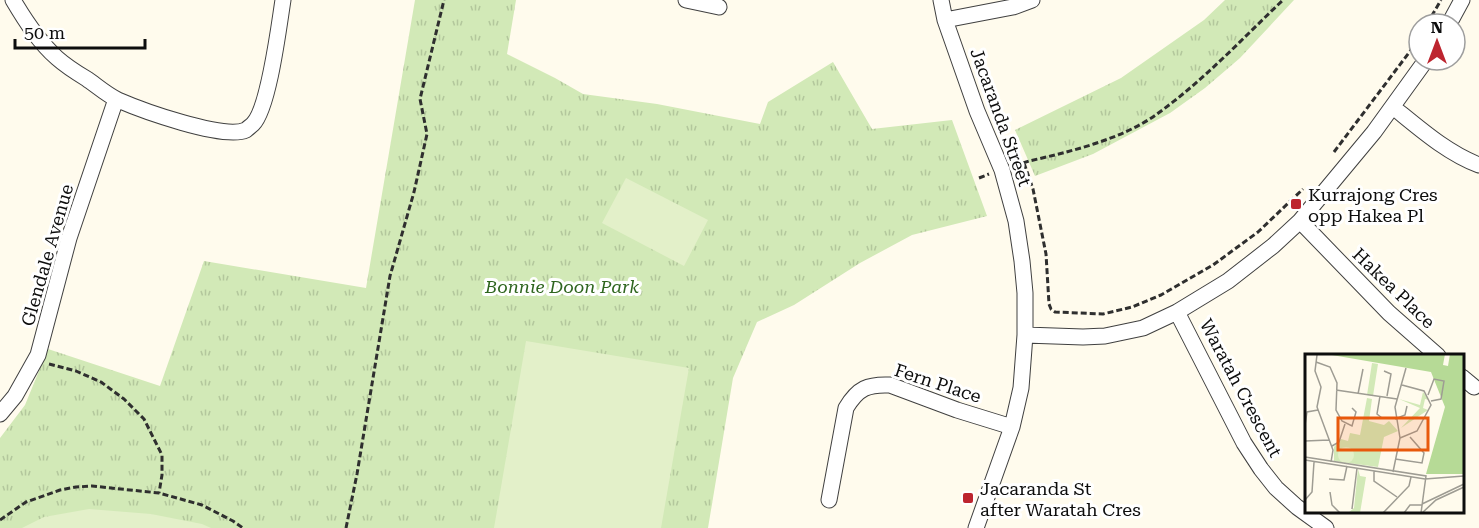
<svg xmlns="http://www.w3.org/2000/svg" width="1479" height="528" viewBox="0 0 1479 528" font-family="'Roboto Serif',serif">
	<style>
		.grass { fill: url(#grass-tufts) }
		.pitch { fill: #e3f0c9 }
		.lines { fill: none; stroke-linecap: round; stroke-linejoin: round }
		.street-casing { stroke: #404040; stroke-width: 17 }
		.path { stroke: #2f2f2f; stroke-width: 3; stroke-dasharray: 6 3; stroke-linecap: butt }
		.street { stroke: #fff; stroke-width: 15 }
		.poi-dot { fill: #bd252f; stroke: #fff; stroke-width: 2 }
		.labels { text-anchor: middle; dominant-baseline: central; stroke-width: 6; stroke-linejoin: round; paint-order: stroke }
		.street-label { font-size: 18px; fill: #0d0d0d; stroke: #fff }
		.poi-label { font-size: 18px; fill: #0d0d0d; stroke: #fff; text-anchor: start }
		.park-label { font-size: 18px; font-style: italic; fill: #2e651e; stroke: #fff }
		.inset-road { fill: none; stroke: #9e9c93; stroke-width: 1.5 }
		.view { fill: #e8590c; fill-opacity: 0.15; stroke: #e8590c; stroke-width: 3 }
		.inset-edge { fill: none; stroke: #0d0d0d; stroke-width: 3 }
	</style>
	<defs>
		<pattern id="grass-tufts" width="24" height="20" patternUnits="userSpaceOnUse" patternTransform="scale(1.5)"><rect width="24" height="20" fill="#d2e9b7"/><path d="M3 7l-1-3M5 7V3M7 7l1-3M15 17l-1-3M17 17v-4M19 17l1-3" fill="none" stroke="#b3c79c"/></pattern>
	</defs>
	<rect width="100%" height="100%" fill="#fffbed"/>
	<path class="grass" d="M 415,0 L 516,0 L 507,54 L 555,78 L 583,94 L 657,104 L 760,124 L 768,102 L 833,62 L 872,129 L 952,120 L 987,216 L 912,235 L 860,263 L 794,305 L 757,322 L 733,378 L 708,528 L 0,528 L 0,438 L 25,405 L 48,349 L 160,386 L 204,261 L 366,288 Z
		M 1225,0 L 1294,0 L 1240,58 L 1205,88 L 1170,113 L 1093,154 L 1035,176 L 1015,130 L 1121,78 L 1204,20 Z"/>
	<path class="pitch" d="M 626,178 L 708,220 L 684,266 L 602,223 Z
		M 526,341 L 689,368 L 661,528 L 494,528 Z
		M 89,509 L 151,514 L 202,524 L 211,528 L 22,528 L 44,517 Z"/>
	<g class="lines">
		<defs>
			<path id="street" d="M 13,0 C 26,22 39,42 57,58 C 66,66 77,73 87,79 C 97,86 107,95 118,100 C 141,110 223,140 246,130 C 248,128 251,126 253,124 C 269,108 279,25 283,0
				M 686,0 L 719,7
				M 941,0 L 945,20 L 977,111 L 1002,170 L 1016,221 L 1022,261 L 1025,293 L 1025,335 L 1021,388 L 1012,427 L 976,528
				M 945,20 L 1013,7 L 1032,0
				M 1449,24 L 1462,0
				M 1393,107 C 1419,128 1447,153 1479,165
				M 1300,221 L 1389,313 L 1438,356
				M 1177,312 L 1244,443 L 1261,469 L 1276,488 L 1297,507 L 1326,528
				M 1025,335 L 1083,337 L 1105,336 L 1143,328 L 1177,312 L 1228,281 L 1273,246 L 1300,221 L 1374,132 L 1426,60
				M 1462,377 L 1474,387
				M 0,414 L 15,396 L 38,355 L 69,238 L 116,99
				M 829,500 L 846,408 C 858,388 868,384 890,385 L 957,410 L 1012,427"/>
		</defs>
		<use href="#street" class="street-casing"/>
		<path class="path" d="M 1427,24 L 1441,0
			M 1334,152 L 1414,46 L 1419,38
			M 1023,163 L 1029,161 C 1069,152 1123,139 1157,114 C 1203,81 1242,39 1283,0
			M 1024,163 L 1033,189 L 1046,254 L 1049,304 L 1051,309 L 1055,312 L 1103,314 L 1132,307 L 1161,295 L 1213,265 L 1258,232 L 1303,189
			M 979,178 L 989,174
			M 49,364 L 76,371 L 101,382 L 124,399 L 144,419 L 162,455 L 162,475 L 159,493
			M 0,520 L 26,502 L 60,490 L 76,487 L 92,486 L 159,493 L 202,505 L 233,521 L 243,528
			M 346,528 L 357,474 L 390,276 L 414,192 L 427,134 L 420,99 L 444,0"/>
		<use href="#street" class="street"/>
	</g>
	<g class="poi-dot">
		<rect x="1290" y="198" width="12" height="12" rx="3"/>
		<rect x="962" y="492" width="12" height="12" rx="3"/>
	</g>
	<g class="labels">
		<g class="street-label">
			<text transform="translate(1001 117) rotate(70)">Jacaranda Street</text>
			<text transform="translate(47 255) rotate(-74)">Glendale Avenue</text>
			<text transform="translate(1394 288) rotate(44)">Hakea Place</text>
			<text transform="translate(938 383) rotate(18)">Fern Place</text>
			<text transform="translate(1241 388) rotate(62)">Waratah Crescent</text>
		</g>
		<g class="poi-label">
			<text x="1308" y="194">Kurrajong Cres<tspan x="1308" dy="21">opp Hakea Pl</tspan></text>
			<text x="980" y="488">Jacaranda St<tspan x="980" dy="21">after Waratah Cres</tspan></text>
		</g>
		<g class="park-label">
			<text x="562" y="286">Bonnie Doon Park</text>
		</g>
	</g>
	<g transform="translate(1305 354)">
		<rect width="159" height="159" fill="#fffbed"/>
		<path d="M 67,9 L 73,10 L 68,42 L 62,41 ZM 118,38 L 124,46 L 120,45 L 118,54 L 123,56 L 96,74 L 115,54 L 94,45 L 115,51 ZM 62,44 L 67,45 L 64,67 L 79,71 L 84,67 L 93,77 L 79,83 L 73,113 L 29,107 L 29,93 L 36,85 L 43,87 L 45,79 L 55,81 ZM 53,115 L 55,122 L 61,123 L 55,159 L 43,159 L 49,154 Z" fill="#d2e9b7"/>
		<path d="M 21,0 L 140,0 L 138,11 L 143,12 L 145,0 L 159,0 L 159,120 L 121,120 L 140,53 L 126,18 Z" fill="#b6da96"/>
		<path d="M33 101a8 8 0 1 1 16 0a8 8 0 1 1-16 0Z" fill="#e3f0c9"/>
		<path class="inset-road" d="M 12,1 L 10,17 L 16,33 L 12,53 L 28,96 L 26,108M 11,8 L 25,13 L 32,29 L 31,56 L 37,67 L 47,72 L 51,58 L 47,54M 79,17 L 86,20 L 82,42M 31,36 L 92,45M 53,40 L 58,15M 123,41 L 129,25 L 139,27 L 136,45 L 126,47M 75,42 L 72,60 L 77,64M 90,65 L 100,61 L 102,52M 0,71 L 2,58 L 13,56M 95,84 L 112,77 L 126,51 L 119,37 L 97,31M 0,87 L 24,86M 27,92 L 34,88 L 40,70M 0,103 L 121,122 L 116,159M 90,105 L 117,109 L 119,99 L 105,83M 0,106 L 120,125 L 159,122M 69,117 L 69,127 L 92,143M 88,118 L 95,84 L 90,53 L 101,14M 24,125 L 39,126 L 42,112M 25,138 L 27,151 L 35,159M 0,146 L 7,138 L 9,108M 117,150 L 159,130M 47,155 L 52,114M 78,159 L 104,132 L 106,123M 99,159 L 105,151 L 117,151M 117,159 L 131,146 L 159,133"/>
		<path class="view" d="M 33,64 L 123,64 L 123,96 L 33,96 Z"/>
		<rect width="159" height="159" class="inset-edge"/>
	</g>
	<g transform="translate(1437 42)"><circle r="28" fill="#ffffff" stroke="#9e9e9e" stroke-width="1.5"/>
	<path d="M0-4.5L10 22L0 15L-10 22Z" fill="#bd252f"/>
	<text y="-9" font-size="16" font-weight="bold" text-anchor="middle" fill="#0d0d0d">N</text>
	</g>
	<path d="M15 39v9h130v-9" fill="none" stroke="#0d0d0d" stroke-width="3"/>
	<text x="24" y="39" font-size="18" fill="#0d0d0d" stroke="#ffffff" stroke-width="4.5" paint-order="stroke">50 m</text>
</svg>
